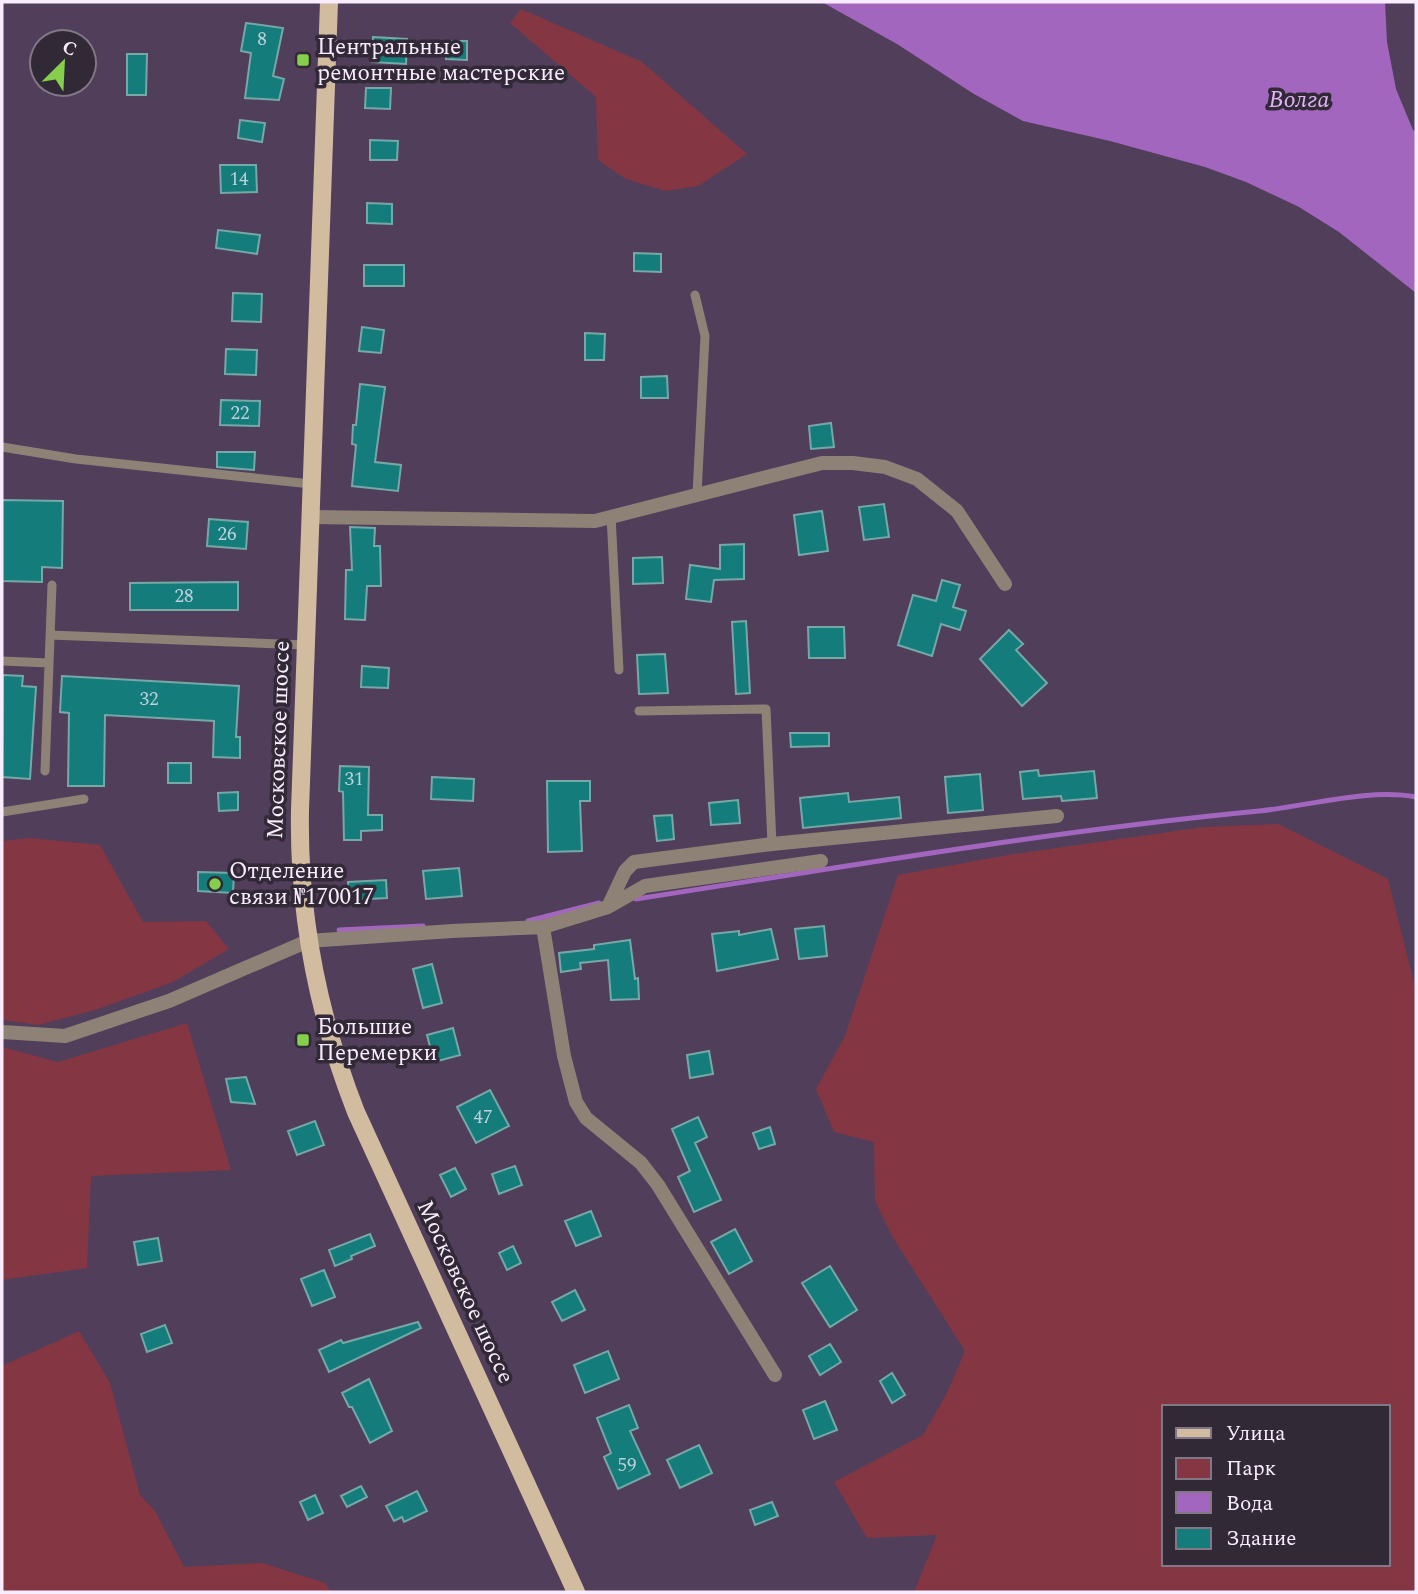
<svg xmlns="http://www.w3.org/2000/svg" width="1418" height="1594" viewBox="0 0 1418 1594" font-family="Spectral,serif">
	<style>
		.green { fill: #843742; fill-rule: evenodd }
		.water { fill: #a266bf }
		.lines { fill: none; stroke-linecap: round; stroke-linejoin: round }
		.stream { stroke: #a266bf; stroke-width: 5 }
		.building { fill: #147c7b; stroke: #75a8a6; stroke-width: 2 }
		.lane { stroke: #8d8275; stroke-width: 9 }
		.street { stroke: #8d8275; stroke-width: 14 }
		.primary { stroke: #d2bca0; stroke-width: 18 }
		.poi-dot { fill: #85cf4c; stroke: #322936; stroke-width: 2.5 }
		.labels { text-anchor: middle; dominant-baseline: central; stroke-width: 7; stroke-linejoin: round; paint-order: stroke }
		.number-label { font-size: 19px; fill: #bfd0dd }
		.poi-label { font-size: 23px; fill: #f8ecfe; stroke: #322936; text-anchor: start }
		.street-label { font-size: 23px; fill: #f8ecfe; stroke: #322936 }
		.water-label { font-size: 24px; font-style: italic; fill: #e0b3f7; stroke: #322936 }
	</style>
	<rect width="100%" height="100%" fill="#513e5b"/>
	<path class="green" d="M 521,9 L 642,62 L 747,154 L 698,186 L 666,191 L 626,179 L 598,160 L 596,97 L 510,23 Z
		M 1278,824 L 1388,879 L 1416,991 L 1416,1592 L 914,1592 L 937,1535 L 867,1538 L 834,1482 L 923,1435 L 948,1391 L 965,1351 L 892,1236 L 875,1201 L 874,1142 L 834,1132 L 816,1089 L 845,1036 L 898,875 L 1008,855 L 1204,827 ZM 1164,1407 L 1388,1407 L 1388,1564 L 1164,1564 Z
		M 30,838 L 100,845 L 143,922 L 206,921 L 229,949 L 173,982 L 98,1009 L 38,1025 L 2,1020 L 2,841 Z
		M 187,1023 L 231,1170 L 91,1176 L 87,1268 L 2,1280 L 2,1047 L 58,1062 Z
		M 79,1331 L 110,1383 L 140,1495 L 155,1511 L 184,1567 L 262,1563 L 325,1583 L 331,1592 L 2,1592 L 2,1366 Z"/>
	<path class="water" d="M 822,2 L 1385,2 L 1387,42 L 1396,89 L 1413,130 L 1416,132 L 1416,293 L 1339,232 L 1299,207 L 1246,182 L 1205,167 L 1110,141 L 1023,121 L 974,94 L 897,44 Z"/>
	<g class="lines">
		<path class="stream" d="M 636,899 C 843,867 1051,831 1259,811 C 1308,806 1369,788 1416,797
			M 528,921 L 599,903
			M 339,930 L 423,926"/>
	</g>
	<path class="building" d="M 246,23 L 283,28 L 273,76 L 284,79 L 279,100 L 245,98 L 251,53 L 241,51 Z
		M 373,37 L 407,39 L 406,64 L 372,62 Z
		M 446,41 L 467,41 L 467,60 L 446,59 Z
		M 127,54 L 147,54 L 146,95 L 127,95 Z
		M 366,88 L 391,88 L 390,109 L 365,108 Z
		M 240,120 L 265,123 L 262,142 L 238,138 Z
		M 370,140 L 398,141 L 397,160 L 370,160 Z
		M 220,165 L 256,165 L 257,192 L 221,193 Z
		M 367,203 L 392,204 L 392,224 L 367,223 Z
		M 218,230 L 260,235 L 257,254 L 216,248 Z
		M 634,253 L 661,254 L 661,272 L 634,271 Z
		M 364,265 L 404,265 L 404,286 L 364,286 Z
		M 233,293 L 262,294 L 261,322 L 232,321 Z
		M 362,327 L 384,330 L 381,353 L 359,351 Z
		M 585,333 L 605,334 L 604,360 L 585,360 Z
		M 226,349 L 257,350 L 256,375 L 225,374 Z
		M 667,376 L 668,398 L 641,398 L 641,377 Z
		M 360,384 L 385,387 L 375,462 L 401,465 L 398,491 L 352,486 L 356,445 L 352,444 L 353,425 L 356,425 Z
		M 221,400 L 260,401 L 259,426 L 220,425 Z
		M 831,423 L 834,447 L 811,449 L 809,426 Z
		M 217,452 L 255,452 L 254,470 L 217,467 Z
		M 2,500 L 63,501 L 62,568 L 42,567 L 42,582 L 2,581 Z
		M 884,504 L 889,537 L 864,540 L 859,507 Z
		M 822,511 L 828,551 L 799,555 L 794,515 Z
		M 209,519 L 248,522 L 246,549 L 207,546 Z
		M 350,527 L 375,528 L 374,546 L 380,546 L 381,586 L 367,586 L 365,620 L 345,619 L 346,570 L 352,570 Z
		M 744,544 L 744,579 L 714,580 L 711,602 L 686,599 L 690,565 L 720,569 L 720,545 Z
		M 662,557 L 663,583 L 633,584 L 633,558 Z
		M 942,580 L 960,585 L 953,607 L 966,611 L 960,630 L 941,624 L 932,656 L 898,645 L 913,595 L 936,601 Z
		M 238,582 L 238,610 L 130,610 L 130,583 Z
		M 746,621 L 750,693 L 736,694 L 732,622 Z
		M 808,627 L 844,627 L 845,658 L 809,658 Z
		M 1009,630 L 1023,644 L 1016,650 L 1047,683 L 1022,706 L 980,659 Z
		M 665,654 L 668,693 L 639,694 L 637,655 Z
		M 362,666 L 389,668 L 388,688 L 361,687 Z
		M 3,675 L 23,676 L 22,686 L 36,687 L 30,779 L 2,777 Z
		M 62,676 L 239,686 L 236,737 L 240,737 L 240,758 L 213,757 L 214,721 L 105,715 L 104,786 L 68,786 L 69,713 L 60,712 Z
		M 790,733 L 829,733 L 829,746 L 791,747 Z
		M 168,763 L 191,763 L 191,783 L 168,783 Z
		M 340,766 L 369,767 L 368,815 L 382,815 L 382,830 L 361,831 L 361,840 L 344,840 L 343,792 L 339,791 Z
		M 1038,770 L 1039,776 L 1094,771 L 1097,798 L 1062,801 L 1061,796 L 1023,799 L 1020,772 Z
		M 980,774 L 983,810 L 948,813 L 945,777 Z
		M 432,777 L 474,779 L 473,801 L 431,799 Z
		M 547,781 L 590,781 L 590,801 L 580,801 L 582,851 L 548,852 Z
		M 238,792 L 238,810 L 219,811 L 218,793 Z
		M 848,793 L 849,802 L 899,797 L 901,818 L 803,828 L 800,798 Z
		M 738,800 L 740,823 L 711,825 L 709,803 Z
		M 672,815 L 674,839 L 657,841 L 654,816 Z
		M 459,868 L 462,896 L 426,899 L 423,871 Z
		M 198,872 L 234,873 L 233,893 L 198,891 Z
		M 386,880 L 387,898 L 349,900 L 348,882 Z
		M 824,926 L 827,956 L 799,959 L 795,929 Z
		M 771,929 L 778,959 L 717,971 L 712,934 L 739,931 L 739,935 Z
		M 630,940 L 635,979 L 638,978 L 639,999 L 611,1000 L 608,960 L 580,963 L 581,969 L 561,972 L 559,953 L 594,949 L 594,945 Z
		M 432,964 L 442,1003 L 423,1008 L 413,969 Z
		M 453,1028 L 460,1055 L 434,1062 L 427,1035 Z
		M 709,1051 L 713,1074 L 690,1078 L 687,1055 Z
		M 246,1077 L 255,1104 L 231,1102 L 226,1079 Z
		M 490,1090 L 509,1126 L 476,1143 L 457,1107 Z
		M 698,1117 L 707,1137 L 695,1143 L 721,1200 L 694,1212 L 678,1177 L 690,1171 L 672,1129 Z
		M 315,1121 L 324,1145 L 297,1155 L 288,1131 Z
		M 770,1127 L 775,1144 L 759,1149 L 753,1133 Z
		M 515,1166 L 522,1185 L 499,1194 L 492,1174 Z
		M 455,1168 L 466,1189 L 451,1197 L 440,1175 Z
		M 591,1211 L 601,1236 L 576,1246 L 565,1221 Z
		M 735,1229 L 752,1261 L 729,1274 L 711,1242 Z
		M 370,1234 L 375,1246 L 351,1256 L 352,1259 L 335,1266 L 329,1250 Z
		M 158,1238 L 162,1261 L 138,1265 L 134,1242 Z
		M 513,1246 L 521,1263 L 507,1270 L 499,1253 Z
		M 830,1266 L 857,1310 L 830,1327 L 802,1283 Z
		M 324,1270 L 335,1297 L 312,1306 L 301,1279 Z
		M 575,1290 L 585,1310 L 562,1321 L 552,1302 Z
		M 418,1322 L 421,1328 L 329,1372 L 319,1350 L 341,1340 L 343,1343 Z
		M 165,1325 L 172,1343 L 147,1352 L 141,1334 Z
		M 830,1344 L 841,1362 L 820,1375 L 809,1356 Z
		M 608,1351 L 619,1379 L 585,1393 L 574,1365 Z
		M 892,1373 L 905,1395 L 892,1403 L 880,1381 Z
		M 369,1379 L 392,1431 L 370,1443 L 352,1407 L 349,1407 L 342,1393 Z
		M 825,1401 L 837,1430 L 814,1439 L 803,1410 Z
		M 629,1405 L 638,1428 L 630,1431 L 650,1474 L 618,1489 L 604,1457 L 611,1453 L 597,1418 Z
		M 699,1445 L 712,1473 L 680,1488 L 667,1460 Z
		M 361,1486 L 367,1497 L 347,1507 L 341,1496 Z
		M 417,1491 L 427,1511 L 404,1522 L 402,1517 L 394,1521 L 386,1506 Z
		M 315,1495 L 323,1513 L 308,1520 L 300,1502 Z
		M 772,1502 L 778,1516 L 755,1525 L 750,1510 Z"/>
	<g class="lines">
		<path class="lane" d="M 695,295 L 705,336 L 697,494
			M 2,447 L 76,459 L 311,484
			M 611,516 L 619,670
			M 50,635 L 306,645
			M 2,661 L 49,663
			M 639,711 L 766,709 L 772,844
			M 45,771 L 52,585
			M 2,812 L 84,799"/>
		<path class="street" d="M 311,517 L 595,521 L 822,463 L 853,463 L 885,467 L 917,479 L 957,511 L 1005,584
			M 608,907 L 645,886 L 821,861
			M 543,927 L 564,1056 L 576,1102 L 586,1118 L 641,1163 L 658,1185 L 775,1375
			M 2,1032 L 65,1036 L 169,1001 L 308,941 L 452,931 L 543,927 L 608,907 L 625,871 L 634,862 L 772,844 L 1057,816"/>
		<path class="primary" d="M 329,2 L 300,810 C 298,914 318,1015 356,1112 L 576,1592"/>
	</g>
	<g class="poi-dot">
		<rect x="296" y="53" width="14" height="14" rx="3.5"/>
		<circle cx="215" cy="884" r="7"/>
		<rect x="296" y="1033" width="14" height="14" rx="3.5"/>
	</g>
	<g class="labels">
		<g class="number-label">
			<text x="262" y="39">8</text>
			<text x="239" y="179">14</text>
			<text x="240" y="413">22</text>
			<text x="227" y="534">26</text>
			<text x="184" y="596">28</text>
			<text x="149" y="699">32</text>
			<text x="354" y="779">31</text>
			<text x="483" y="1117">47</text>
			<text x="627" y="1465">59</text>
		</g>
		<g class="poi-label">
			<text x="317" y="47">Центральные<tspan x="317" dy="26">ремонтные мастерские</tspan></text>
			<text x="229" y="871">Отделение<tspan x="229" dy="26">связи №170017</tspan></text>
			<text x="317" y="1027">Большие<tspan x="317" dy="26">Перемерки</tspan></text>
		</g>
		<g class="street-label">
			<text transform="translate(279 740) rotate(-88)">Московское шоссе</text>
			<text transform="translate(465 1292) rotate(65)">Московское шоссе</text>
		</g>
		<g class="water-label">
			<text x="1299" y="100">Волга</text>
		</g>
	</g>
	<rect width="1418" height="1594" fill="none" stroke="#f8ecfe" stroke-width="7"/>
	<rect x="1162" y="1405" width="228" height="161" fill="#322936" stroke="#817786" stroke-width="2"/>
	<rect x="1176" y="1428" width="35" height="10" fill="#d2bca0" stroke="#817786" stroke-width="2"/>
	<text x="1226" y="1440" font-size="21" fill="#f8ecfe">Улица</text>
	<rect x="1176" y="1458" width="35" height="21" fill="#843742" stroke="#817786" stroke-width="2"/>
	<text x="1226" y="1475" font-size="21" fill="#f8ecfe">Парк</text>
	<rect x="1176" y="1492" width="35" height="21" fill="#a266bf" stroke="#817786" stroke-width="2"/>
	<text x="1226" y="1510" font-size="21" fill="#f8ecfe">Вода</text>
	<rect x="1176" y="1528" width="35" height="21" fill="#147c7b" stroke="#817786" stroke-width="2"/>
	<text x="1226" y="1545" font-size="21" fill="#f8ecfe">Здание</text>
	<g transform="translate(63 63) rotate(24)"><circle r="33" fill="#322936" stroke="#817786" stroke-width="2"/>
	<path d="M0-5L12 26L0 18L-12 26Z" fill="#85cf4c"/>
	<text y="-10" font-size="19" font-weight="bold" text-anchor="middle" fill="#f8ecfe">С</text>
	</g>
</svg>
